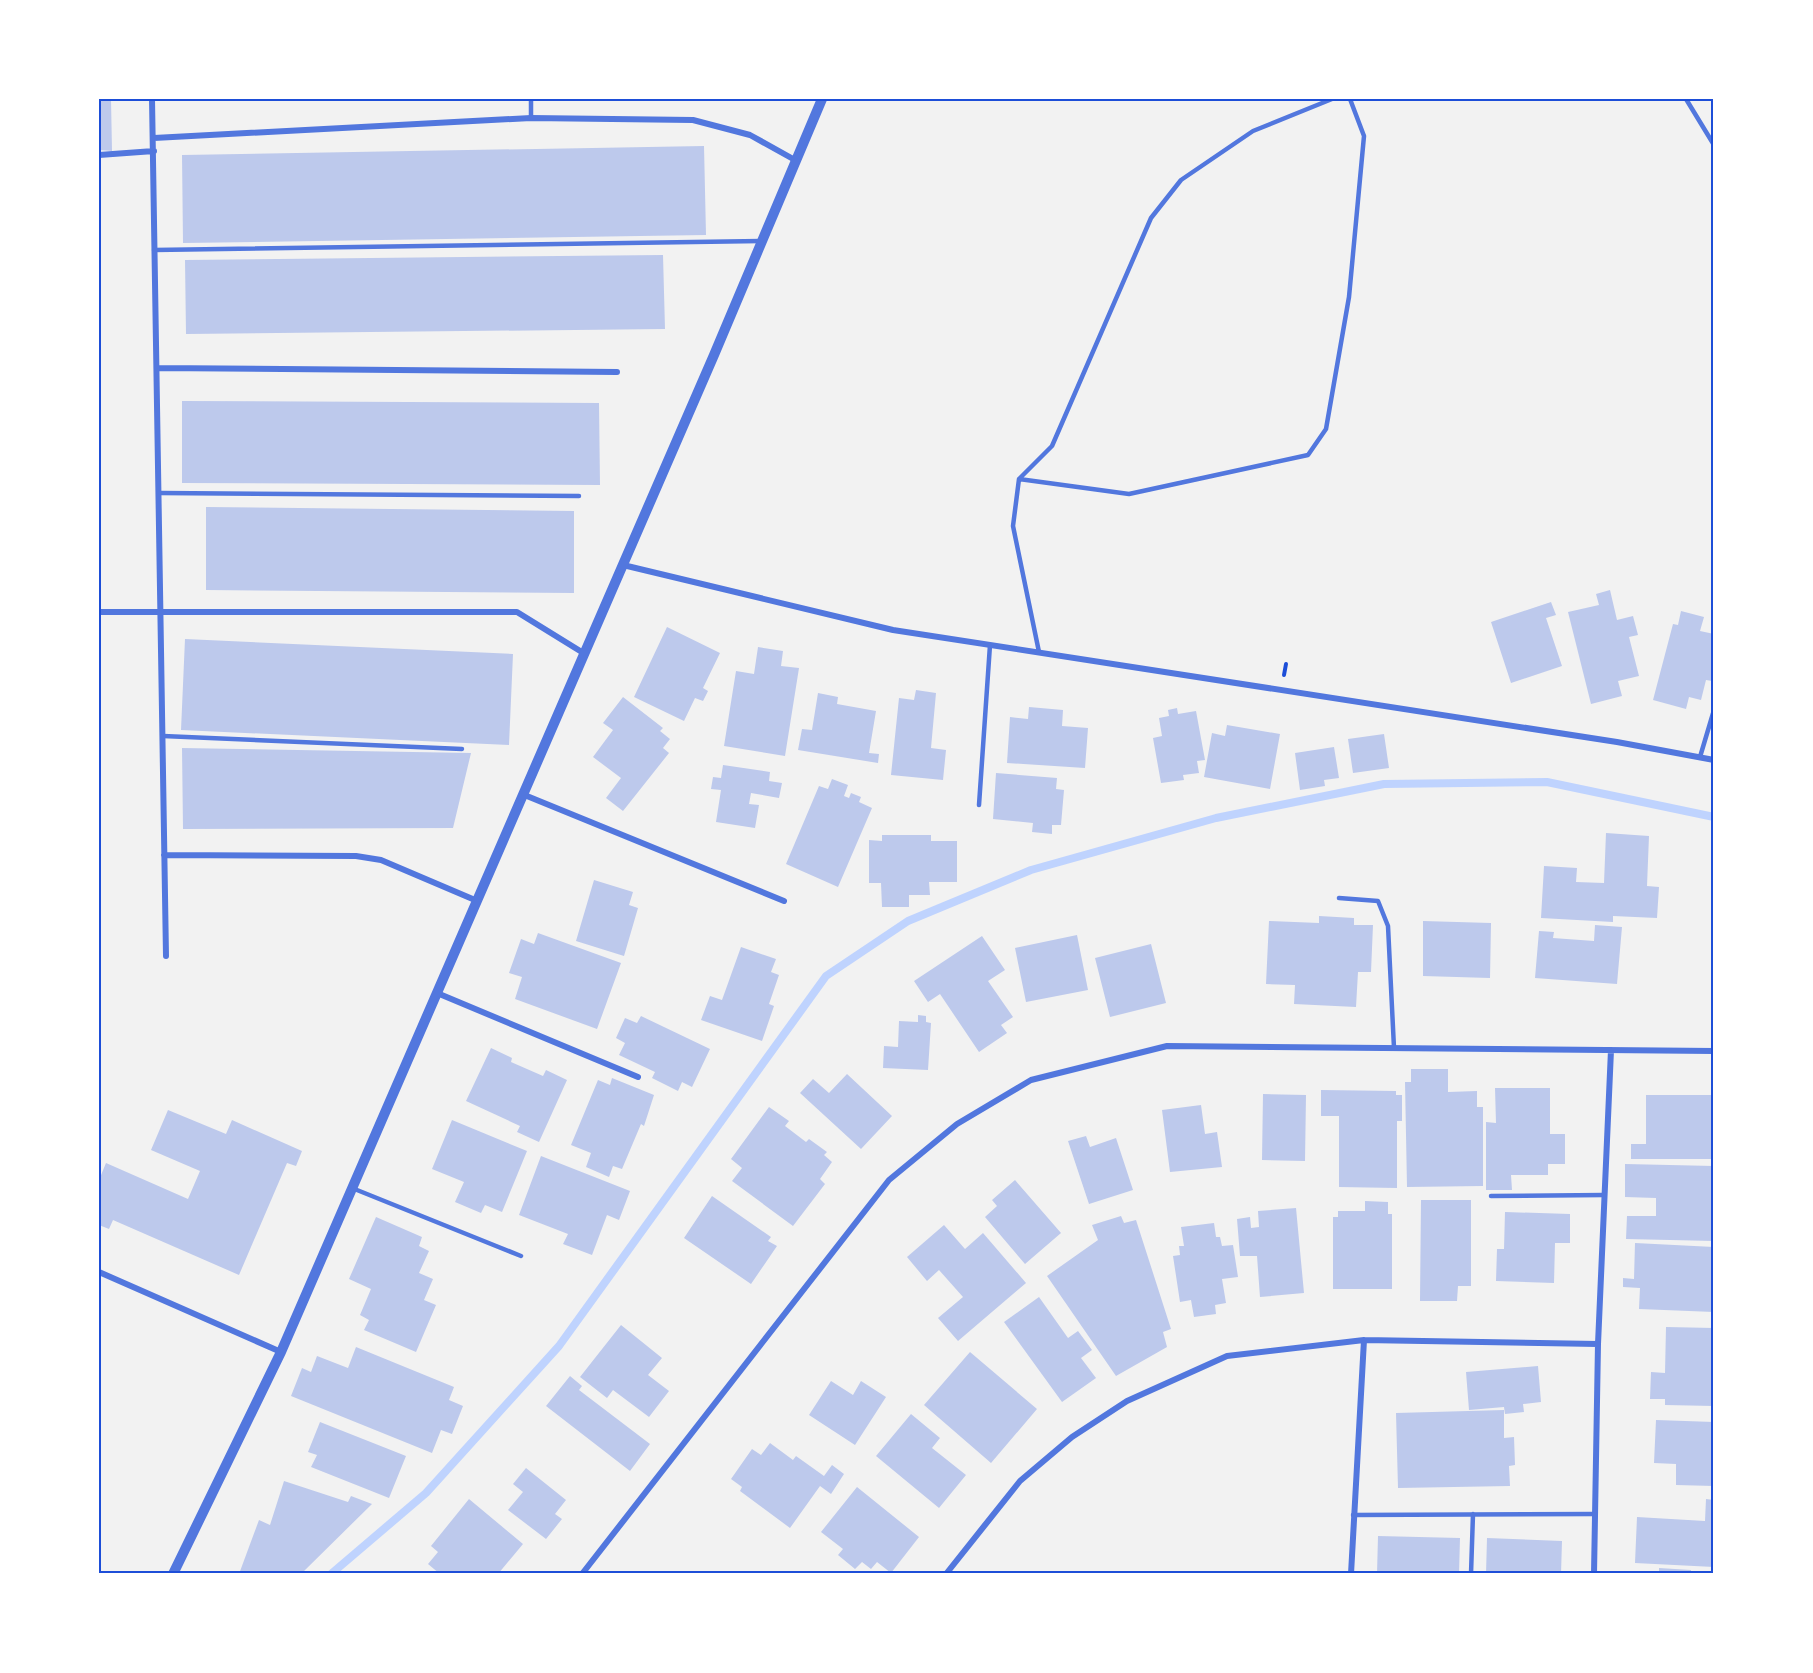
<svg xmlns="http://www.w3.org/2000/svg" width="1813" height="1673" viewBox="0 0 1813 1673" font-family="Karla,sans-serif">
	<style>
		.lines { fill: none; stroke-linecap: round; stroke-linejoin: round }
		.stream { stroke: #bfd3fe; stroke-width: 8 }
		.building { fill: #bdc9ec }
		.path { stroke: #1d4ed8; stroke-width: 4 }
		.service { stroke: #5277de; stroke-width: 4.5 }
		.minor { stroke: #5277de; stroke-width: 6 }
		.tertiary { stroke: #5277de; stroke-width: 10 }
		.neatline { fill: none; stroke: #1d4ed8; stroke-width: 2 }
	</style>
	<rect width="100%" height="100%" fill="#f2f2f2"/>
	<g class="lines">
		<path class="stream" d="M 331,1574 L 426,1493 L 559,1346 L 826,976 L 908,921 L 1031,870 L 1216,818 L 1384,784 L 1547,782 L 1714,817"/>
	</g>
	<path class="building" d="M 99,99 L 111,99 L 112,151 L 99,150 Z
		M 704,146 L 706,235 L 183,243 L 182,155 Z
		M 663,255 L 665,329 L 186,334 L 185,260 Z
		M 182,401 L 599,403 L 600,485 L 182,483 Z
		M 206,507 L 574,511 L 574,593 L 206,590 Z
		M 1610,590 L 1617,620 L 1633,616 L 1638,635 L 1629,637 L 1639,676 L 1618,681 L 1622,696 L 1591,704 L 1568,612 L 1599,605 L 1596,594 Z
		M 1551,602 L 1556,615 L 1546,618 L 1562,666 L 1511,683 L 1491,622 Z
		M 1681,611 L 1704,617 L 1700,631 L 1714,634 L 1712,681 L 1706,680 L 1701,700 L 1689,697 L 1686,709 L 1653,700 L 1673,624 L 1678,625 Z
		M 667,627 L 720,653 L 703,688 L 708,691 L 703,701 L 695,698 L 684,721 L 634,697 Z
		M 185,639 L 513,654 L 509,745 L 181,730 Z
		M 758,647 L 783,651 L 781,666 L 799,668 L 785,756 L 724,746 L 736,671 L 754,674 Z
		M 916,690 L 936,693 L 931,748 L 946,750 L 943,780 L 891,775 L 899,698 L 914,700 Z
		M 818,693 L 838,697 L 837,704 L 876,711 L 869,753 L 879,754 L 878,763 L 798,750 L 802,729 L 812,730 Z
		M 623,697 L 663,728 L 660,731 L 670,739 L 663,748 L 669,753 L 623,811 L 606,798 L 621,778 L 593,757 L 613,730 L 603,723 Z
		M 1029,707 L 1063,710 L 1062,726 L 1088,728 L 1085,768 L 1007,763 L 1010,717 L 1028,719 Z
		M 1177,708 L 1178,714 L 1196,711 L 1205,760 L 1197,761 L 1199,773 L 1183,775 L 1184,780 L 1161,783 L 1153,738 L 1162,736 L 1159,718 L 1169,716 L 1168,710 Z
		M 1227,725 L 1280,734 L 1270,789 L 1204,777 L 1212,733 L 1225,736 Z
		M 1384,734 L 1389,768 L 1353,773 L 1348,739 Z
		M 1334,747 L 1339,778 L 1324,780 L 1325,786 L 1300,790 L 1295,753 Z
		M 182,748 L 471,753 L 453,828 L 183,829 Z
		M 723,765 L 770,772 L 769,781 L 782,783 L 779,798 L 751,793 L 749,804 L 759,805 L 755,828 L 716,822 L 721,790 L 711,789 L 713,777 L 721,778 Z
		M 996,773 L 1057,778 L 1056,789 L 1064,790 L 1061,825 L 1052,825 L 1052,834 L 1032,832 L 1033,823 L 993,819 Z
		M 832,779 L 848,785 L 844,796 L 849,798 L 851,793 L 861,797 L 859,802 L 872,808 L 838,887 L 786,864 L 819,786 L 828,789 Z
		M 1606,833 L 1649,836 L 1647,886 L 1659,887 L 1657,918 L 1613,916 L 1613,922 L 1541,918 L 1544,866 L 1577,868 L 1576,882 L 1604,883 Z
		M 882,835 L 931,835 L 931,841 L 957,841 L 957,882 L 929,882 L 930,895 L 909,895 L 909,907 L 882,907 L 881,883 L 869,883 L 869,840 L 882,841 Z
		M 594,880 L 633,892 L 629,905 L 638,908 L 624,956 L 576,941 Z
		M 1319,916 L 1354,918 L 1354,925 L 1373,925 L 1371,972 L 1358,972 L 1356,1007 L 1294,1004 L 1295,985 L 1266,984 L 1269,921 L 1319,923 Z
		M 1423,921 L 1491,923 L 1490,978 L 1423,976 Z
		M 1595,925 L 1622,927 L 1617,984 L 1535,978 L 1539,931 L 1554,932 L 1553,938 L 1594,941 Z
		M 538,933 L 621,963 L 597,1029 L 515,999 L 522,977 L 509,973 L 521,939 L 534,944 Z
		M 1077,935 L 1088,990 L 1026,1002 L 1015,948 Z
		M 982,936 L 1005,970 L 988,981 L 1013,1017 L 1001,1025 L 1007,1033 L 979,1052 L 940,994 L 928,1002 L 914,981 Z
		M 1151,944 L 1166,1003 L 1110,1017 L 1095,958 Z
		M 741,947 L 776,959 L 771,972 L 779,975 L 769,1004 L 774,1006 L 762,1041 L 701,1020 L 710,996 L 722,1000 Z
		M 918,1015 L 926,1016 L 926,1022 L 931,1023 L 928,1070 L 883,1068 L 884,1046 L 898,1047 L 899,1021 L 918,1022 Z
		M 641,1016 L 710,1049 L 692,1087 L 682,1082 L 678,1091 L 652,1078 L 655,1072 L 619,1055 L 625,1043 L 616,1038 L 625,1018 L 637,1023 Z
		M 491,1048 L 512,1058 L 511,1062 L 543,1076 L 546,1070 L 567,1080 L 539,1142 L 517,1132 L 520,1126 L 466,1101 Z
		M 1411,1069 L 1448,1069 L 1448,1092 L 1477,1091 L 1477,1107 L 1483,1107 L 1483,1186 L 1407,1187 L 1405,1082 L 1411,1082 Z
		M 847,1074 L 892,1116 L 861,1149 L 800,1093 L 813,1079 L 829,1093 Z
		M 612,1078 L 654,1095 L 644,1126 L 641,1124 L 622,1169 L 613,1166 L 609,1177 L 586,1167 L 591,1153 L 571,1145 L 598,1080 L 610,1085 Z
		M 1495,1088 L 1550,1088 L 1550,1134 L 1565,1134 L 1565,1164 L 1548,1164 L 1548,1175 L 1511,1175 L 1512,1190 L 1486,1190 L 1486,1122 L 1496,1123 Z
		M 1321,1090 L 1396,1091 L 1396,1095 L 1402,1095 L 1402,1121 L 1397,1121 L 1397,1188 L 1339,1187 L 1339,1116 L 1321,1116 Z
		M 1263,1094 L 1306,1095 L 1305,1161 L 1262,1160 Z
		M 1646,1095 L 1714,1095 L 1714,1159 L 1631,1159 L 1631,1144 L 1646,1144 Z
		M 1201,1105 L 1205,1134 L 1217,1132 L 1222,1167 L 1170,1172 L 1162,1110 Z
		M 769,1107 L 789,1121 L 785,1126 L 806,1142 L 809,1139 L 827,1152 L 824,1155 L 832,1162 L 820,1179 L 825,1184 L 793,1226 L 732,1181 L 742,1168 L 731,1159 Z
		M 168,1110 L 226,1134 L 232,1120 L 302,1151 L 296,1166 L 287,1163 L 239,1275 L 113,1220 L 109,1229 L 99,1225 L 99,1180 L 106,1163 L 188,1199 L 200,1171 L 151,1150 Z
		M 452,1120 L 527,1151 L 502,1212 L 485,1205 L 481,1213 L 455,1202 L 464,1182 L 432,1169 Z
		M 1086,1136 L 1090,1147 L 1116,1138 L 1133,1190 L 1089,1204 L 1068,1141 Z
		M 541,1156 L 630,1191 L 619,1220 L 607,1215 L 592,1255 L 563,1244 L 568,1234 L 519,1215 Z
		M 1625,1164 L 1714,1166 L 1714,1241 L 1626,1239 L 1627,1216 L 1656,1216 L 1656,1198 L 1625,1197 Z
		M 1015,1180 L 1061,1233 L 1025,1264 L 985,1217 L 997,1206 L 992,1200 Z
		M 712,1196 L 771,1237 L 768,1241 L 777,1246 L 751,1284 L 684,1238 Z
		M 1421,1200 L 1471,1200 L 1471,1286 L 1458,1286 L 1457,1301 L 1420,1301 Z
		M 1365,1201 L 1388,1202 L 1388,1214 L 1392,1214 L 1392,1289 L 1333,1289 L 1333,1217 L 1338,1217 L 1338,1211 L 1365,1211 Z
		M 1296,1208 L 1304,1293 L 1260,1297 L 1257,1256 L 1240,1256 L 1237,1219 L 1250,1217 L 1251,1228 L 1259,1227 L 1258,1211 Z
		M 1505,1212 L 1570,1214 L 1570,1243 L 1555,1243 L 1554,1283 L 1496,1281 L 1497,1249 L 1504,1249 Z
		M 1121,1216 L 1124,1223 L 1136,1220 L 1171,1329 L 1163,1332 L 1167,1347 L 1116,1376 L 1047,1276 L 1098,1240 L 1092,1225 Z
		M 376,1217 L 422,1237 L 419,1246 L 429,1251 L 419,1273 L 433,1279 L 424,1300 L 436,1305 L 416,1352 L 364,1330 L 369,1320 L 360,1315 L 371,1289 L 349,1279 Z
		M 1214,1223 L 1216,1237 L 1220,1237 L 1222,1246 L 1233,1245 L 1238,1277 L 1222,1279 L 1226,1303 L 1215,1305 L 1216,1314 L 1194,1317 L 1191,1300 L 1180,1302 L 1173,1256 L 1180,1255 L 1179,1246 L 1184,1246 L 1181,1227 Z
		M 944,1225 L 965,1249 L 983,1233 L 1026,1283 L 958,1341 L 938,1318 L 963,1297 L 939,1270 L 927,1281 L 907,1257 Z
		M 1635,1243 L 1714,1247 L 1714,1312 L 1639,1309 L 1640,1288 L 1623,1287 L 1623,1278 L 1634,1279 Z
		M 1039,1297 L 1068,1338 L 1078,1331 L 1092,1350 L 1081,1358 L 1096,1378 L 1062,1402 L 1004,1322 Z
		M 621,1325 L 662,1358 L 648,1375 L 669,1391 L 649,1417 L 613,1390 L 607,1398 L 580,1377 Z
		M 1666,1327 L 1714,1328 L 1714,1406 L 1665,1405 L 1665,1399 L 1650,1399 L 1651,1372 L 1665,1373 Z
		M 356,1347 L 454,1387 L 449,1400 L 463,1406 L 452,1434 L 441,1430 L 432,1453 L 291,1396 L 302,1368 L 311,1372 L 317,1356 L 348,1368 Z
		M 970,1352 L 1037,1409 L 991,1463 L 924,1405 Z
		M 1538,1366 L 1541,1402 L 1523,1404 L 1524,1412 L 1505,1414 L 1504,1407 L 1469,1410 L 1466,1372 Z
		M 570,1376 L 582,1386 L 579,1390 L 650,1444 L 630,1471 L 546,1406 Z
		M 831,1381 L 853,1395 L 861,1381 L 886,1397 L 855,1445 L 809,1415 Z
		M 1504,1410 L 1504,1438 L 1514,1437 L 1515,1465 L 1509,1466 L 1510,1486 L 1398,1488 L 1396,1413 Z
		M 911,1414 L 940,1438 L 932,1448 L 966,1475 L 939,1508 L 876,1456 Z
		M 1656,1420 L 1714,1422 L 1714,1486 L 1676,1485 L 1676,1464 L 1654,1463 Z
		M 320,1422 L 406,1456 L 389,1498 L 311,1467 L 317,1455 L 308,1452 Z
		M 770,1443 L 793,1460 L 796,1456 L 824,1476 L 832,1465 L 844,1474 L 831,1494 L 820,1486 L 790,1528 L 740,1491 L 742,1487 L 731,1479 L 752,1449 L 761,1455 Z
		M 526,1468 L 566,1500 L 555,1514 L 562,1519 L 546,1539 L 508,1510 L 523,1492 L 513,1484 Z
		M 284,1481 L 348,1502 L 351,1496 L 372,1504 L 301,1574 L 239,1574 L 259,1520 L 270,1525 Z
		M 857,1487 L 919,1537 L 891,1573 L 877,1562 L 871,1569 L 862,1562 L 855,1569 L 838,1555 L 843,1549 L 821,1532 Z
		M 469,1499 L 523,1544 L 498,1574 L 440,1574 L 428,1564 L 438,1552 L 431,1546 Z
		M 1706,1499 L 1714,1500 L 1714,1567 L 1635,1563 L 1637,1517 L 1705,1521 Z
		M 1378,1536 L 1460,1538 L 1459,1574 L 1377,1574 Z
		M 1487,1538 L 1562,1541 L 1561,1574 L 1486,1574 Z
		M 1659,1568 L 1691,1570 L 1691,1574 L 1659,1574 Z"/>
	<g class="lines">
		<path class="path" d="M 1284,675 L 1286,664"/>
		<path class="service" d="M 1686,99 L 1714,145
			M 531,118 L 531,99
			M 154,250 L 761,241
			M 1019,479 L 1129,494 L 1308,455 L 1326,429 L 1349,297 L 1364,136 L 1350,99
			M 160,493 L 579,496
			M 1039,652 L 1013,526 L 1019,479 L 1052,446 L 1151,218 L 1181,180 L 1253,131 L 1332,99
			M 163,736 L 462,749
			M 1700,757 L 1714,710
			M 979,805 L 990,645
			M 1339,898 L 1378,901 L 1388,926 L 1394,1048
			M 352,1188 L 521,1256
			M 1491,1196 L 1604,1195
			M 1353,1515 L 1595,1514
			M 1471,1574 L 1473,1514"/>
		<path class="minor" d="M 152,99 L 166,956
			M 154,138 L 531,118 L 693,120 L 750,135 L 795,160
			M 99,155 L 154,151
			M 157,368 L 617,372
			M 623,565 L 893,630 L 1617,742 L 1714,760
			M 99,612 L 517,612 L 585,654
			M 522,794 L 784,901
			M 164,855 L 356,856 L 381,860 L 475,900
			M 437,993 L 638,1077
			M 99,1272 L 281,1352
			M 582,1574 L 889,1180 L 957,1124 L 1031,1080 L 1167,1046 L 1714,1051
			M 946,1574 L 1020,1481 L 1072,1437 L 1127,1401 L 1227,1356 L 1364,1340 L 1598,1344
			M 1351,1574 L 1364,1340
			M 1594,1574 L 1598,1344 L 1611,1050"/>
		<path class="tertiary" d="M 173,1574 L 281,1352 L 714,355 L 822,99"/>
	</g>
	<rect width="1813" height="1673" fill="none" stroke="#ffffff" stroke-width="201"/>
	<rect x="100" y="100" width="1612" height="1472" class="neatline"/>
</svg>
